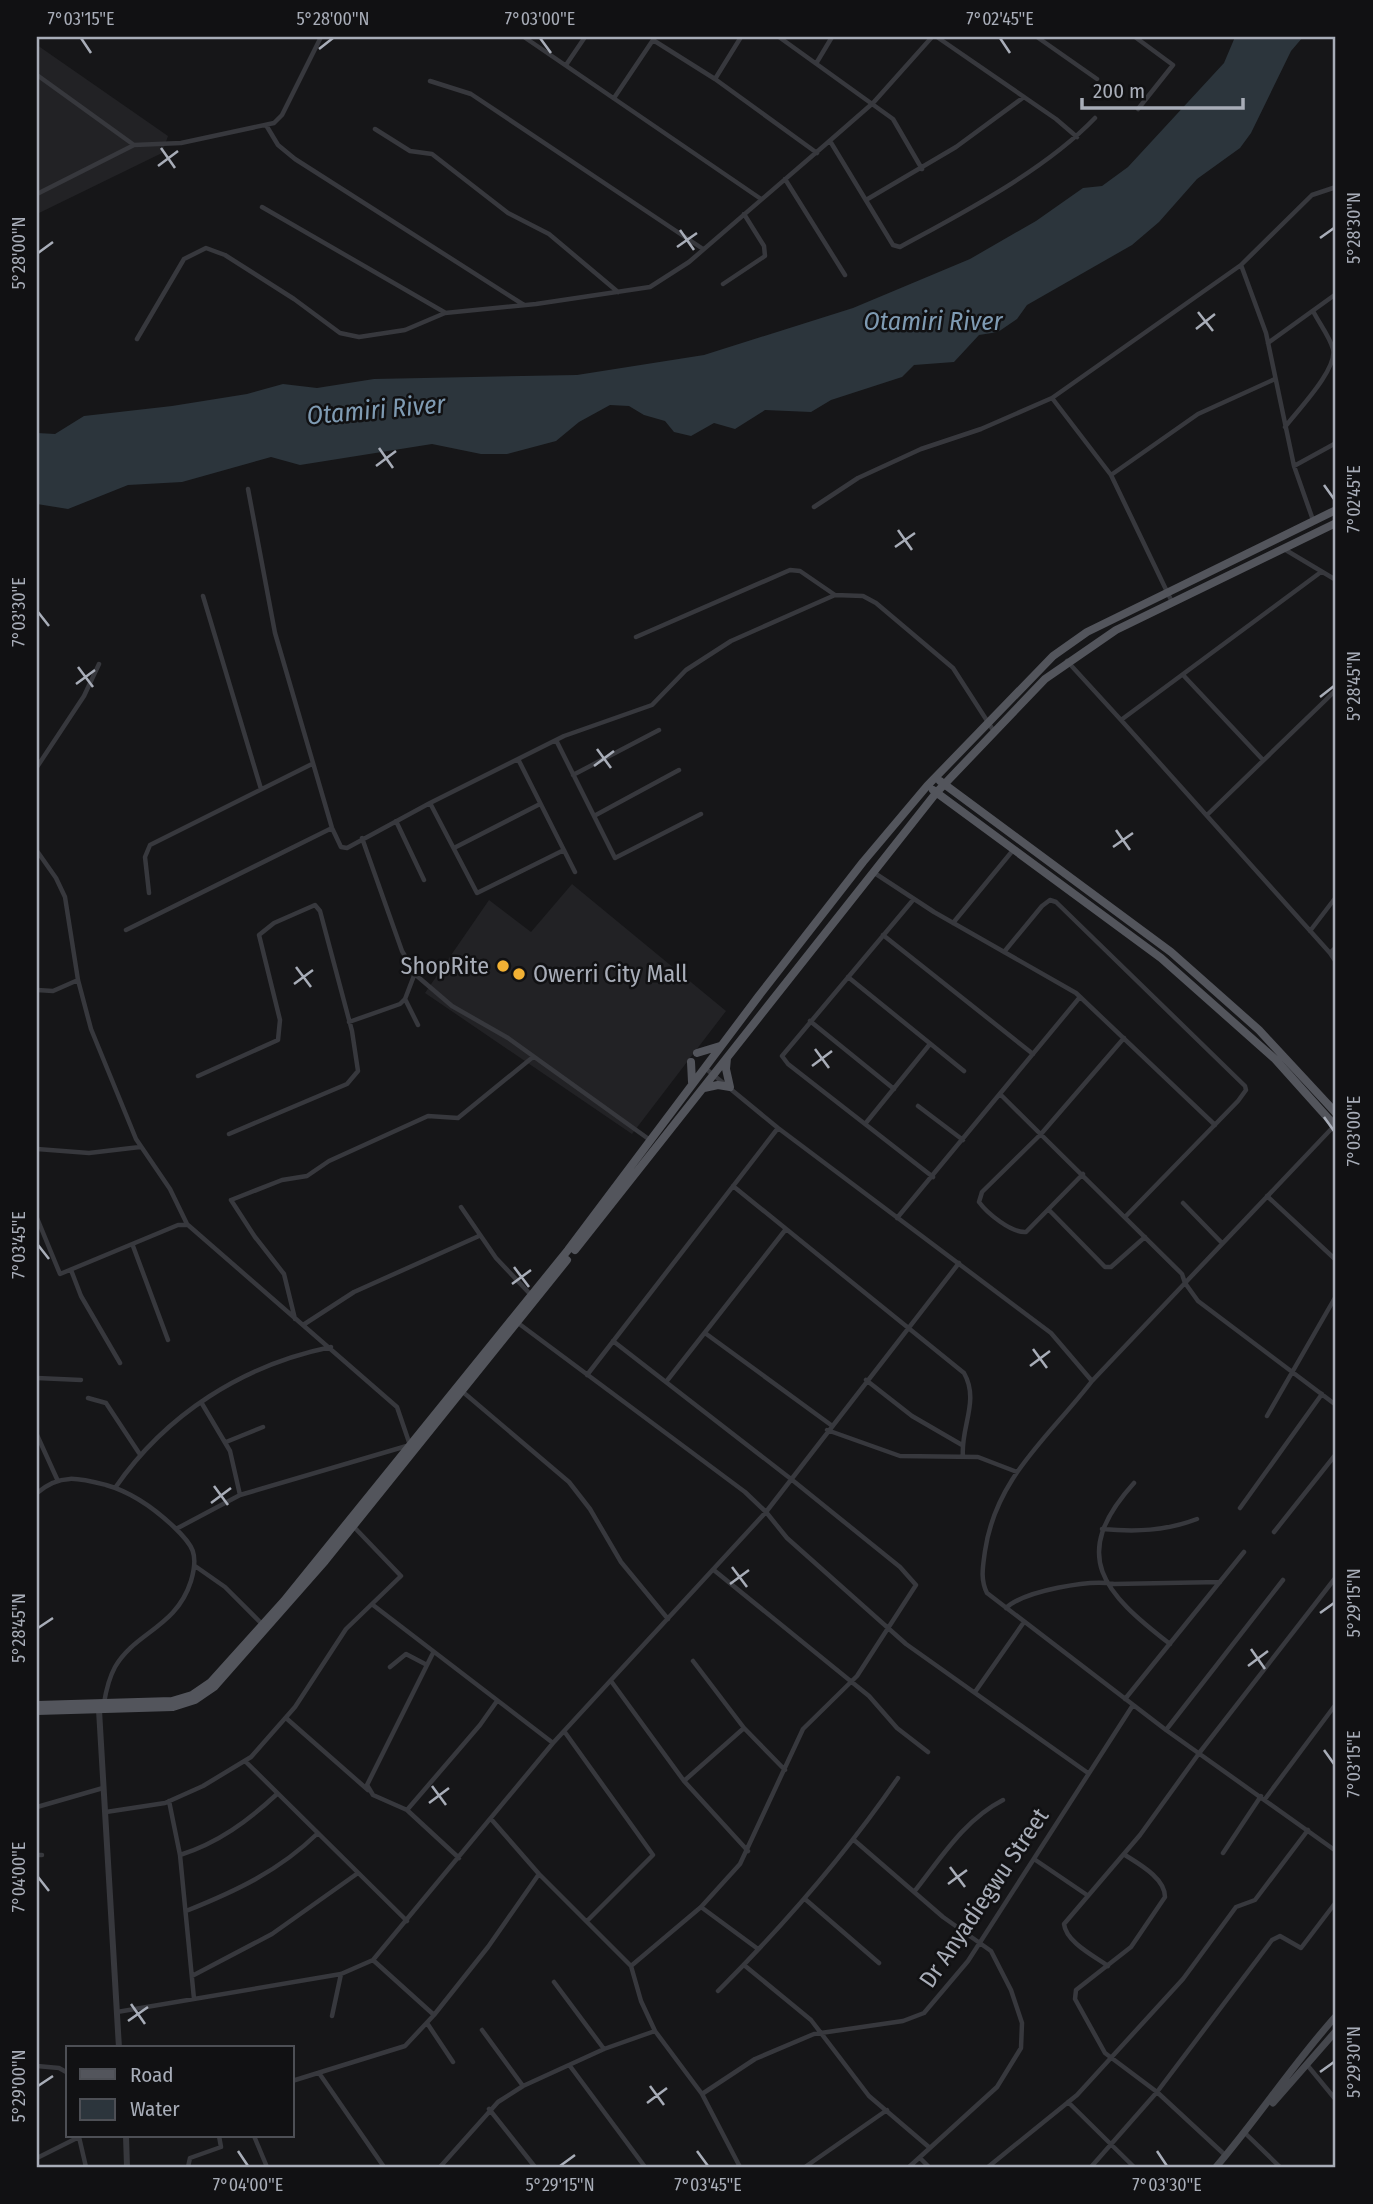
<svg xmlns="http://www.w3.org/2000/svg" width="1373" height="2204" viewBox="0 0 1373 2204" font-family="'Fira Sans Condensed',sans-serif">
	<style>
		.built { fill: #222225 }
		.water { fill: #2c353c }
		.lines { fill: none; stroke-linecap: round; stroke-linejoin: round }
		.minor { stroke: #37383d; stroke-width: 4.5 }
		.tertiary { stroke: #37383d; stroke-width: 6 }
		.secondary { stroke: #45474d; stroke-width: 7 }
		.primary { stroke: #53555c; stroke-width: 8 }
		.ticks { fill: none; stroke: #a8adb8; stroke-width: 2.5 }
		.poi-dot { fill: #f2b134; stroke: #111113; stroke-width: 2.5 }
		.labels { text-anchor: middle; dominant-baseline: central; stroke-width: 5; stroke-linejoin: round; paint-order: stroke }
		.poi-label { font-size: 24px; fill: #a8adb8; stroke: #111113; text-anchor: end }
		.street-label { font-size: 24px; fill: #a8adb8; stroke: #111113 }
		.water-label { font-size: 26px; font-style: italic; fill: #7f9bb3; stroke: #111113 }
		.neatline { fill: none; stroke: #a8adb8; stroke-width: 2.5 }
		.ticks-label { font-size: 18px; text-anchor: middle; fill: #a8adb8 }
	</style>
	<rect width="100%" height="100%" fill="#161618"/>
	<path class="built" d="M 37,45 L 168,136 L 162,153 L 37,214 Z
		M 572,884 L 726,1011 L 632,1134 L 425,993 L 489,900 L 531,932 Z"/>
	<path class="water" d="M 1235,37 L 1303,37 L 1291,51 L 1251,133 L 1240,148 L 1197,179 L 1159,222 L 1132,245 L 1027,305 L 1017,319 L 998,332 L 979,335 L 954,362 L 914,365 L 902,377 L 831,400 L 811,412 L 765,410 L 735,429 L 714,423 L 691,436 L 674,432 L 665,421 L 644,415 L 629,406 L 610,405 L 579,422 L 556,441 L 507,454 L 481,454 L 432,444 L 300,465 L 271,457 L 182,482 L 128,485 L 68,509 L 37,504 L 37,433 L 55,434 L 84,416 L 172,406 L 247,394 L 283,384 L 317,388 L 374,379 L 577,375 L 704,355 L 853,308 L 970,259 L 1036,221 L 1083,188 L 1102,186 L 1128,167 L 1224,63 Z"/>
	<g class="lines">
		<path class="minor" d="M 524,37 L 761,199
			M 779,37 L 893,119 L 922,169
			M 937,37 L 1056,119 L 1077,137
			M 1037,37 L 1097,79
			M 1135,37 L 1173,65 L 1138,109
			M 653,40 L 715,79 L 817,153
			M 817,62 L 832,37
			M 566,65 L 585,37
			M 37,75 L 134,145 L 37,194
			M 715,79 L 741,37
			M 430,81 L 471,94 L 703,249
			M 614,98 L 655,37
			M 266,125 L 278,145 L 295,159 L 524,305
			M 375,129 L 410,151 L 432,154 L 508,213 L 549,234 L 618,292
			M 830,141 L 893,245 L 900,247 C 964,212 1044,171 1095,118
			M 134,145 L 181,143 L 274,123 L 282,115 L 321,37
			M 785,179 L 845,275
			M 866,200 L 956,147 L 1024,97
			M 262,207 L 444,312
			M 1241,265 L 1266,333 L 1294,466 L 1313,520
			M 723,284 L 765,256 L 764,246 L 744,214
			M 137,339 L 184,259 L 206,248 L 225,255 L 294,299 L 340,333 L 359,337 L 405,330 L 445,313 L 536,304 L 650,287 L 689,262 L 826,144 L 873,103 L 932,37
			M 1268,343 L 1336,294
			M 1052,398 L 1111,475
			M 1285,427 C 1297,411 1338,369 1333,349 C 1330,337 1319,323 1313,311
			M 1294,466 L 1336,443
			M 248,489 L 275,633 L 332,828 L 341,847 L 347,848 L 430,803 L 564,736 L 652,705 L 686,670 L 731,641 L 835,595 L 863,596 L 876,603 L 953,668 L 993,730
			M 814,507 L 858,478 L 921,449 L 981,429 L 1052,398 L 1241,265 L 1312,195 L 1336,187
			M 1284,549 L 1336,580
			M 1321,572 L 1121,720 L 1330,953
			M 203,596 L 261,789
			M 1172,602 L 1111,475 L 1198,414 L 1275,379
			M 636,637 L 790,570 L 800,571 L 835,595
			M 1067,661 L 1121,720
			M 1184,676 L 1263,760
			M 556,740 L 615,858 L 701,814
			M 518,759 L 575,872
			M 37,767 L 84,696 L 99,664
			M 573,775 L 659,730
			M 430,803 L 477,893 L 564,850
			M 1207,815 L 1336,690
			M 594,816 L 679,770
			M 396,821 L 424,880
			M 362,838 L 402,951 L 417,976 L 452,1006 L 508,1038 L 650,1140
			M 454,848 L 540,804
			M 37,851 L 56,878 L 65,897 L 78,980 L 91,1029 L 136,1139 L 170,1189 L 187,1224
			M 873,872 L 934,912 L 1076,993 L 1215,1125
			M 149,893 L 145,857 L 150,845 L 312,764
			M 913,900 L 782,1056 L 788,1064 L 933,1177
			M 953,923 L 1014,849
			M 126,930 L 332,828
			M 1310,931 L 1336,897
			M 883,935 L 1033,1054
			M 1336,947 L 1330,953 L 1336,962
			M 1004,952 L 1042,906 L 1050,900 L 1056,902 L 1245,1086 L 1246,1090 L 1238,1101 L 1126,1216
			M 848,977 L 964,1071
			M 37,990 L 53,991 L 78,980
			M 405,999 L 418,1025
			M 810,1021 L 894,1089
			M 349,1022 L 400,1004 L 405,999 L 415,973
			M 705,1068 L 778,1128 L 1051,1333 L 1092,1381 C 1049,1437 996,1477 985,1551 C 983,1566 980,1579 987,1593 L 1166,1730 L 1336,1851
			M 198,1076 L 278,1040 L 280,1020 L 259,935 L 274,923 L 315,905 L 320,911 L 352,1031 L 358,1071 L 347,1084 L 229,1134
			M 1000,1094 L 1182,1274 L 1185,1283 L 1335,1125
			M 918,1106 L 963,1140
			M 865,1124 L 930,1044
			M 37,1149 L 89,1153 L 140,1147
			M 1083,1174 L 1026,1232 C 1011,1233 987,1213 979,1202 L 982,1192 L 1041,1134 L 1124,1038
			M 733,1186 L 964,1373 C 980,1401 960,1428 963,1457
			M 1267,1196 L 1336,1260
			M 1183,1203 L 1222,1243
			M 461,1207 L 496,1258 L 531,1295
			M 1049,1210 L 1105,1267 L 1111,1267 L 1145,1237
			M 37,1218 L 60,1274 L 178,1225 L 188,1225 L 397,1407 L 410,1445 L 240,1495 L 176,1529
			M 897,1218 L 1080,997
			M 133,1246 L 168,1340
			M 71,1270 L 81,1296 L 120,1363
			M 295,1319 L 284,1274 L 255,1237 L 231,1200 L 282,1180 L 307,1176 L 329,1161 L 428,1116 L 458,1118 L 533,1057
			M 518,1323 L 745,1492 L 766,1512 L 787,1538 L 906,1644 L 1088,1773
			M 303,1325 L 354,1292 L 479,1236
			M 705,1333 L 831,1425
			M 613,1341 L 791,1479 L 900,1567 L 916,1585 L 857,1676 L 803,1729 L 740,1864 L 701,1907 L 631,1966
			M 587,1375 L 778,1128
			M 37,1378 L 81,1380
			M 866,1380 L 912,1416 L 962,1445
			M 1092,1381 L 1185,1283 L 1198,1301 L 1336,1405
			M 666,1382 L 786,1229
			M 463,1392 L 569,1482 L 590,1509 L 621,1562 L 668,1619
			M 88,1398 L 106,1403 L 139,1453
			M 201,1402 L 230,1451 L 240,1495
			M 1267,1416 L 1336,1296
			M 827,1430 L 900,1456 L 978,1457 L 1017,1472
			M 37,1435 L 57,1479
			M 226,1442 L 263,1427
			M 1134,1483 C 1068,1556 1104,1593 1170,1644
			M 115,1488 C 166,1414 243,1365 331,1347
			M 37,1493 C 60,1473 79,1478 106,1485 C 131,1492 155,1509 174,1527 C 193,1545 199,1554 191,1581 C 176,1628 135,1632 115,1667 C 109,1678 106,1691 104,1703
			M 1240,1508 L 1322,1394
			M 1102,1529 C 1136,1532 1165,1531 1197,1519
			M 1274,1532 L 1336,1454
			M 195,1566 L 225,1587 L 263,1625
			M 715,1571 L 869,1696 L 897,1728 L 928,1752
			M 373,1605 L 553,1743
			M 1006,1608 C 1024,1591 1090,1579 1114,1584 L 1220,1582
			M 433,1653 L 367,1785 L 373,1795 L 407,1810 L 480,1725 L 497,1701
			M 693,1661 L 744,1728
			M 390,1667 L 406,1654 L 427,1665
			M 611,1681 L 684,1781 L 748,1851
			M 975,1692 L 1024,1622
			M 1125,1699 L 1244,1552
			M 286,1718 L 368,1790
			M 1166,1730 L 1283,1580
			M 564,1731 L 653,1855 L 587,1921
			M 245,1761 L 407,1921
			M 684,1781 L 744,1728 L 785,1770
			M 1265,1799 L 1336,1704
			M 169,1801 L 180,1855 L 194,1999
			M 37,1807 L 103,1788
			M 407,1810 L 459,1858
			M 106,1812 L 165,1803 L 203,1786 L 251,1757 L 295,1707 L 346,1629 L 401,1576 L 354,1527
			M 491,1819 L 539,1874 L 631,1966 L 641,2001 L 655,2031 L 702,2094 L 740,2167
			M 854,1840 L 943,1917 L 991,1951 L 1011,1990 L 1022,2023 L 1021,2048 L 997,2087 L 909,2167
			M 1223,1853 L 1261,1796
			M 37,1855 L 42,1855
			M 180,1855 C 218,1843 248,1821 277,1794
			M 1125,1855 C 1139,1864 1165,1878 1165,1897 L 1131,1947 L 1076,1990 L 1075,1999 L 1105,2053 L 1157,2092 L 1225,2155
			M 1034,1859 L 1087,1895
			M 914,1892 C 941,1858 964,1820 1003,1800
			M 805,1899 L 879,1963
			M 701,1907 L 758,1949
			M 186,1911 C 236,1891 279,1871 318,1833
			M 373,1960 L 434,2015
			M 744,1965 L 811,2020 L 869,2096 L 930,2148
			M 1108,1966 C 1094,1956 1066,1942 1064,1924 L 1140,1835 L 1200,1752 L 1336,1577
			M 192,1976 L 272,1934 L 358,1873
			M 554,1982 L 604,2049
			M 718,1991 C 784,1925 845,1855 898,1778
			M 117,2012 L 341,1974 L 373,1960 L 553,1743 L 766,1512 L 959,1263
			M 332,2016 L 341,1974
			M 427,2023 L 453,2062
			M 482,2030 L 523,2086
			M 37,2066 L 59,2068 L 68,2073
			M 570,2066 L 645,2167
			M 1308,2066 L 1336,2100
			M 319,2073 L 384,2167
			M 292,2081 L 405,2046 L 434,2015 L 488,1947 L 539,1874
			M 68,2082 L 68,2090
			M 702,2094 L 755,2059 L 814,2034 L 903,2021 L 924,2013 L 968,1961 L 1133,1705
			M 1068,2102 L 1134,2167
			M 489,2109 L 535,2167
			M 1246,2134 L 1280,2167
			M 254,2136 L 267,2167
			M 79,2137 L 86,2167
			M 37,2158 L 79,2137
			M 920,2158 L 929,2167
			M 188,2167 L 190,2158 L 221,2147 L 219,2136
			M 440,2167 L 498,2102 L 523,2086 L 604,2049 L 655,2031
			M 805,2167 L 887,2110
			M 988,2167 L 1077,2095 L 1183,1979 L 1236,1907 L 1255,1900 L 1308,1830
			M 1091,2167 L 1157,2092 L 1272,1940 L 1280,1936 L 1301,1948 L 1336,1902"/>
		<path class="tertiary" d="M 99,1710 L 119,2048
			M 126,2136 L 127,2167"/>
		<path class="secondary" d="M 1273,2103 L 1336,2031
			M 1216,2167 C 1258,2118 1293,2064 1336,2016"/>
		<path class="primary" d="M 940,781 L 1171,952 L 1259,1030 L 1336,1113
			M 933,790 L 1161,958 L 1275,1059 L 1336,1127
			M 697,1053 L 720,1046
			M 691,1062 L 692,1082
			M 704,1088 L 718,1085 L 730,1087 L 726,1069 L 727,1058
			M 575,1250 L 936,793 L 1045,679 L 1116,630 L 1336,523
			M 37,1705 L 172,1701 L 192,1695 L 211,1682 L 284,1601 L 568,1250 L 758,997 L 863,862 L 927,786 L 1053,656 L 1087,632 L 1336,510
			M 37,1711 L 173,1707 L 195,1700 L 214,1687 L 325,1561 L 567,1260"/>
	</g>
	<path class="ticks" d="M 81,38 L 91,53M 540,38 L 551,53M 1000,38 L 1010,53M 319,49 L 333,38M 161,148 L 175,168M 158,166 L 178,151M 680,230 L 694,250M 1320,238 L 1334,228M 677,247 L 697,233M 38,253 L 53,242M 1198,312 L 1213,331M 1196,329 L 1215,314M 379,448 L 393,468M 376,466 L 396,451M 1324,485 L 1334,499M 898,530 L 912,550M 895,547 L 915,533M 38,612 L 49,626M 78,667 L 93,687M 76,684 L 95,670M 1320,697 L 1334,686M 597,749 L 611,768M 594,766 L 614,751M 1116,830 L 1130,850M 1113,847 L 1133,833M 296,967 L 311,987M 294,984 L 313,970M 815,1049 L 829,1068M 812,1066 L 832,1051M 1324,1117 L 1334,1131M 38,1245 L 49,1259M 514,1267 L 529,1287M 512,1284 L 531,1270M 1033,1349 L 1047,1368M 1030,1366 L 1050,1351M 214,1486 L 228,1505M 211,1503 L 231,1488M 732,1567 L 747,1587M 730,1584 L 749,1570M 1320,1613 L 1334,1603M 38,1628 L 53,1618M 1251,1649 L 1265,1669M 1248,1666 L 1268,1651M 1324,1750 L 1334,1764M 432,1786 L 446,1805M 429,1803 L 449,1788M 950,1867 L 965,1887M 38,1877 L 49,1891M 948,1884 L 967,1870M 131,2004 L 145,2024M 128,2021 L 148,2007M 1320,2072 L 1334,2062M 38,2086 L 53,2076M 650,2086 L 664,2105M 647,2103 L 667,2088M 238,2151 L 248,2166M 697,2151 L 708,2166M 1157,2151 L 1167,2166M 560,2166 L 575,2155"/>
	<g class="poi-dot">
		<circle cx="503" cy="966" r="7"/>
		<circle cx="519" cy="974" r="7"/>
	</g>
	<g class="labels">
		<g class="poi-label">
			<text x="489" y="966">ShopRite</text>
			<text x="533" y="974" text-anchor="start">Owerri City Mall</text>
		</g>
		<g class="street-label">
			<text transform="translate(984 1898) rotate(-56)">Dr Anyadiegwu Street</text>
		</g>
		<g class="water-label">
			<text x="933" y="321">Otamiri River</text>
			<text transform="translate(376 410) rotate(-5)">Otamiri River</text>
		</g>
	</g>
	<rect width="1373" height="2204" fill="none" stroke="#111113" stroke-width="77"/>
	<rect x="66" y="2046" width="228" height="91" fill="#111113" stroke="#4d4f55" stroke-width="2"/>
	<rect x="80" y="2069" width="35" height="10" fill="#53555c" stroke="#4d4f55" stroke-width="2"/>
	<text x="130" y="2082" font-size="21" fill="#a8adb8">Road</text>
	<rect x="80" y="2099" width="35" height="21" fill="#2c353c" stroke="#4d4f55" stroke-width="2"/>
	<text x="130" y="2116" font-size="21" fill="#a8adb8">Water</text>
	<path d="M1082 98v10h161v-10" fill="none" stroke="#a8adb8" stroke-width="3.5"/>
	<text x="1093" y="98" font-size="21" fill="#a8adb8" stroke="#111113" stroke-width="5" paint-order="stroke">200 m</text>
	<rect x="38" y="38" width="1296" height="2128" class="neatline"/>
	<g class="ticks-label">
		<text x="81" y="25">7°03'15"E</text>
		<text x="333" y="25">5°28'00"N</text>
		<text x="540" y="25">7°03'00"E</text>
		<text x="1000" y="25">7°02'45"E</text>
		<text transform="translate(1354 228) rotate(-90)" y="6">5°28'30"N</text>
		<text transform="translate(19 253) rotate(-90)" y="6">5°28'00"N</text>
		<text transform="translate(1354 499) rotate(-90)" y="6">7°02'45"E</text>
		<text transform="translate(19 612) rotate(-90)" y="6">7°03'30"E</text>
		<text transform="translate(1354 686) rotate(-90)" y="6">5°28'45"N</text>
		<text transform="translate(1354 1131) rotate(-90)" y="6">7°03'00"E</text>
		<text transform="translate(19 1245) rotate(-90)" y="6">7°03'45"E</text>
		<text transform="translate(1354 1603) rotate(-90)" y="6">5°29'15"N</text>
		<text transform="translate(19 1628) rotate(-90)" y="6">5°28'45"N</text>
		<text transform="translate(1354 1764) rotate(-90)" y="6">7°03'15"E</text>
		<text transform="translate(19 1877) rotate(-90)" y="6">7°04'00"E</text>
		<text transform="translate(1354 2062) rotate(-90)" y="6">5°29'30"N</text>
		<text transform="translate(19 2086) rotate(-90)" y="6">5°29'00"N</text>
		<text x="248" y="2191">7°04'00"E</text>
		<text x="560" y="2191">5°29'15"N</text>
		<text x="708" y="2191">7°03'45"E</text>
		<text x="1167" y="2191">7°03'30"E</text>
	</g>
</svg>
